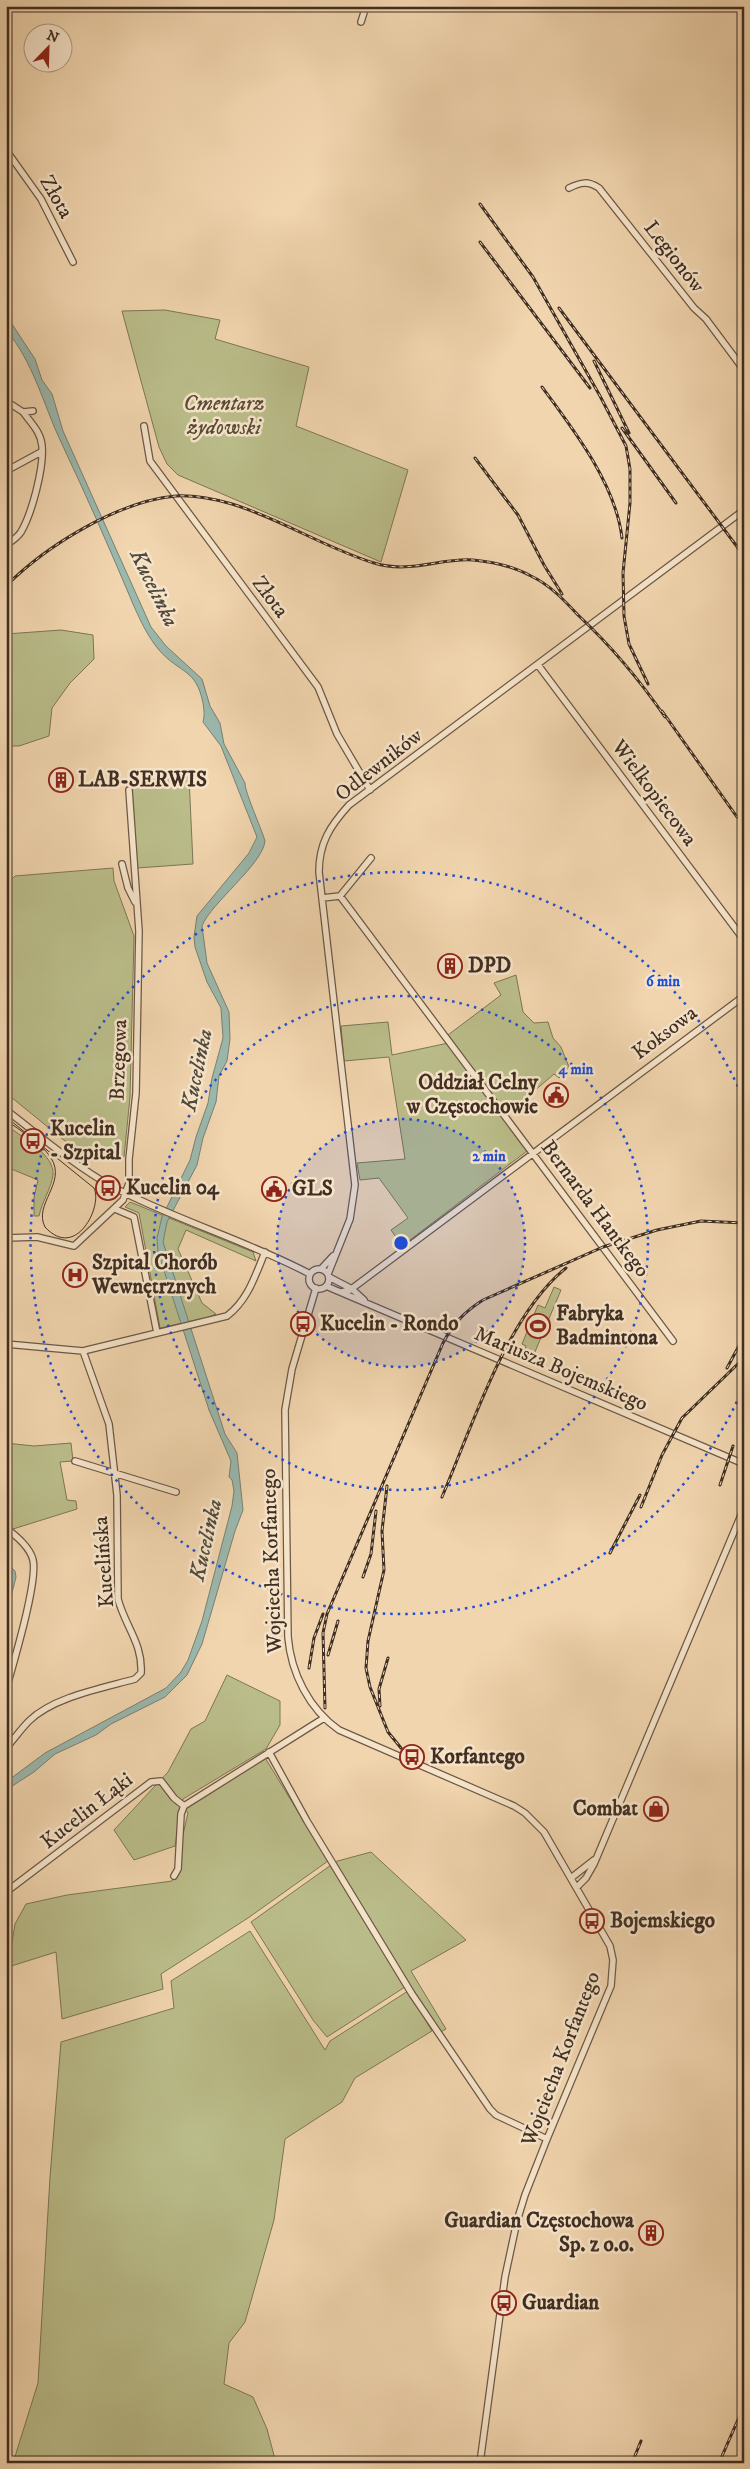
<svg xmlns="http://www.w3.org/2000/svg" width="750" height="2469" viewBox="0 0 750 2469" font-family="'IM FELL DW Pica',serif">
	<style>
		.green { fill: #babd8a; stroke: #7d7656 }
		.water { fill: #9bb8ad; stroke: #778175 }
		.lines { fill: none; stroke-linecap: round; stroke-linejoin: round }
		.minor-casing { stroke: #6c5845; stroke-width: 8 }
		.minor { stroke: #f6e4ca; stroke-width: 5.5 }
		.tram { stroke: #402e22; stroke-width: 1 }
		.rail-casing { stroke: #402e22; stroke-width: 3 }
		.rail { stroke: #f6e4ca; stroke-width: 1; stroke-dasharray: 4; stroke-linecap: butt }
		.ring { fill: none; stroke: #1d4ed8; stroke-width: 2.5; stroke-dasharray: 2.5 5 }
		.labels { text-anchor: middle; dominant-baseline: central; stroke-width: 5; stroke-linejoin: round; paint-order: stroke }
		.street-label { font-size: 21px; fill: #402e22; stroke: #f6e4ca }
		.park-label { font-size: 21px; font-style: italic; fill: #584b37; stroke: #f6e4ca }
		.poi-label { font-size: 21px; font-weight: bold; fill: #402e22; stroke: #f6e4ca; text-anchor: start }
		.water-label { font-size: 22px; font-style: italic; fill: #524a3e; stroke: #f6e4ca }
		.centre { fill: #1d4ed8; stroke: #f6e4ca; stroke-width: 2.5 }
		.ring-label { font-size: 15px; text-anchor: middle; font-weight: bold; fill: #1d4ed8; stroke: #f6e4ca; stroke-width: 5; stroke-linejoin: round; paint-order: stroke }
	</style>
	<rect width="100%" height="100%" fill="#f1d5ae"/>
	<filter id="stains"><feTurbulence type="fractalNoise" baseFrequency=".004" numOctaves="4"/><feColorMatrix values="0 0 0 0 .2 0 0 0 0 .09 0 0 0 0 .02 0 0 0 .5 -.17"/></filter>
	<radialGradient id="worn" r=".72"><stop offset=".6" stop-color="#630" stop-opacity="0"/><stop offset="1" stop-color="#630" stop-opacity=".3"/></radialGradient>
	<path class="green" d="M 165,310 L 220,320 L 215,339 L 309,367 L 296,426 L 408,470 L 381,562 L 178,475 L 167,464 L 159,447 L 122,311 Z
		M 61,630 L 93,635 L 94,659 L 70,683 L 52,708 L 49,736 L 19,746 L 6,746 L 6,634 Z
		M 189,777 L 193,864 L 137,868 L 131,782 Z
		M 113,868 L 114,881 L 134,936 L 130,1097 L 124,1157 L 86,1158 L 6,1093 L 6,885 L 15,876 Z
		M 516,975 L 523,1012 L 534,1023 L 548,1022 L 553,1038 L 561,1047 L 569,1067 L 559,1078 L 554,1074 L 504,1117 L 527,1151 L 402,1246 L 391,1230 L 408,1218 L 379,1178 L 360,1180 L 357,1163 L 405,1159 L 389,1057 L 344,1061 L 341,1026 L 388,1022 L 392,1055 L 453,1042 L 448,1035 L 501,995 L 494,983 Z
		M 9,1127 C 23,1138 55,1155 53,1175 C 51,1189 42,1202 39,1216 L 34,1216 L 34,1197 L 38,1180 L 9,1168 L 6,1175 L 6,1129 Z
		M 130,1202 L 253,1252 L 256,1261 L 186,1230 L 178,1249 L 202,1303 L 216,1314 L 209,1317 L 160,1328 L 139,1213 L 125,1207 Z
		M 554,1287 L 561,1290 L 532,1359 L 525,1350 L 526,1346 L 522,1344 L 538,1305 L 545,1308 Z
		M 6,1443 L 34,1446 L 71,1443 L 73,1461 L 60,1462 L 67,1500 L 76,1501 L 77,1509 L 13,1529 L 6,1524 Z
		M 227,1675 L 280,1701 L 280,1725 L 266,1749 L 183,1799 L 175,1846 L 134,1860 L 114,1830 L 168,1772 L 191,1729 L 205,1721 Z
		M 264,1756 L 328,1861 L 248,1918 L 161,1974 L 163,1989 L 62,2019 L 56,1952 L 8,1967 L 15,1924 L 26,1904 L 67,1895 L 172,1881 L 188,1813 L 183,1806 Z
		M 371,1852 L 466,1940 L 411,1971 L 446,2029 L 439,2033 L 334,1862 Z
		M 331,1865 L 405,1987 L 327,2037 L 313,2020 L 251,1922 Z
		M 250,1931 L 325,2050 L 330,2041 L 408,1991 L 432,2031 L 355,2078 L 342,2102 L 285,2139 L 274,2220 L 245,2322 L 229,2343 L 224,2384 L 253,2397 L 267,2429 L 276,2463 L 13,2463 L 38,2383 L 50,2177 L 61,2042 L 174,2008 L 171,1981 Z"/>
	<path class="water" d="M 6,315 L 35,359 L 42,380 L 52,394 L 63,431 L 151,627 L 166,646 L 202,679 L 210,706 L 220,723 L 224,744 L 245,783 C 245,793 261,827 265,841 C 263,864 211,903 202,926 L 207,963 L 229,1012 L 230,1039 L 227,1061 L 219,1076 L 216,1102 L 203,1138 L 197,1165 L 167,1222 L 163,1242 L 225,1434 L 237,1453 L 243,1510 L 235,1531 L 202,1644 L 187,1675 L 165,1697 L 111,1724 L 96,1735 L 55,1754 L 34,1772 L 6,1790 L 6,1782 L 45,1753 L 166,1688 L 181,1672 L 188,1660 L 202,1621 L 232,1506 L 234,1491 L 232,1480 L 229,1477 L 231,1461 L 209,1410 L 158,1252 L 157,1238 L 162,1217 L 190,1160 L 196,1137 L 208,1103 L 212,1078 L 223,1038 L 221,1008 L 207,982 L 195,947 L 194,937 L 197,916 L 249,853 L 257,837 L 221,746 L 203,722 C 205,715 204,710 203,703 C 196,668 180,674 159,650 C 148,637 140,620 133,604 C 110,549 86,495 61,442 C 43,404 34,363 6,330 Z
		M 6,1562 L 15,1571 L 16,1577 L 6,1617 Z"/>
	<g class="lines">
		<defs>
			<path id="minor" d="M 361,22 L 366,6
				M 6,150 L 41,199 L 73,262
				M 569,188 C 581,182 588,181 599,188 L 694,308 L 706,319 L 744,370
				M 6,401 L 23,412 L 33,411
				M 144,426 L 150,461 L 318,687 L 337,734 L 370,790
				M 6,471 L 41,452
				M 6,545 C 12,541 17,538 21,532 C 32,513 44,468 42,446 C 41,432 31,423 23,412
				M 538,665 L 744,940
				M 122,864 L 128,888 L 135,902
				M 340,896 L 371,858
				M 322,898 L 340,896 L 673,1341
				M 6,1110 C 40,1136 74,1165 111,1186 C 175,1220 246,1240 310,1274
				M 115,1209 L 134,1217 L 157,1333
				M 6,1238 L 37,1237 L 74,1246 L 123,1200 L 129,1183 L 129,1159 L 136,1093 L 139,931 L 129,790
				M 321,1269 L 333,1256
				M309 1279a10 10 0 1 1 20 0a10 10 0 1 1-20 0Z
				M 328,1274 L 350,1219 L 355,1185 L 319,872 C 319,843 330,826 349,805 L 744,510
				M 329,1277 L 352,1289 L 364,1300
				M 326,1286 L 744,1464
				M 316,1288 L 292,1369 L 285,1410 L 288,1637 C 291,1673 309,1709 339,1730 L 514,1806 L 525,1813 L 544,1832 L 610,1946 L 613,1960 L 611,1986 L 547,2139 L 525,2195 L 517,2221 L 505,2277 L 480,2463
				M 342,1292 L 350,1290 L 744,996
				M 6,1344 L 83,1351 L 227,1316 C 248,1300 255,1276 265,1252
				M 75,1461 L 176,1492
				M 6,1528 C 16,1536 30,1547 33,1560 C 38,1582 13,1664 6,1690
				M 6,1748 C 14,1739 21,1729 29,1721 C 53,1697 103,1688 135,1679 L 141,1673 C 143,1644 125,1626 118,1599 L 117,1495 L 109,1424 L 83,1351
				M 269,1752 L 307,1821 L 412,1994 L 490,2109 L 496,2115 L 547,2139
				M 174,1876 L 178,1869 L 181,1814 L 184,1806 L 324,1718
				M 571,1878 L 594,1860
				M 577,1887 L 586,1878 L 594,1864 L 744,1508
				M 6,1892 L 151,1782 L 161,1781 L 174,1798 L 184,1806"/>
		</defs>
		<use href="#minor" class="minor-casing"/>
		<use href="#minor" class="minor"/>
		<path class="tram" d="M 6,1117 L 94,1188 C 103,1206 76,1261 45,1227 C 33,1204 67,1183 51,1158 C 41,1142 20,1131 6,1120"/>
		<defs>
			<path id="rail" d="M 480,204 L 533,277 L 600,396 L 626,446 L 630,469 L 630,503 L 623,573 L 624,616 L 629,644 L 648,684
				M 480,242 L 590,388
				M 559,308 L 744,556
				M 594,361 L 629,433
				M 542,387 C 574,430 616,485 622,538
				M 622,428 L 676,503
				M 475,458 L 518,515 L 544,565 L 562,594
				M 6,586 C 46,546 118,501 176,496 C 195,495 214,499 232,504 C 281,519 325,548 374,563 C 410,574 438,558 473,560 C 493,562 513,566 531,576 C 550,585 564,600 578,615 C 611,646 639,679 665,717
				M 662,711 L 737,817
				M 727,1368 L 741,1342
				M 720,1485 L 733,1446
				M 387,1486 L 382,1531 L 384,1570 L 368,1641 L 366,1668 L 370,1687 L 388,1732 L 401,1748
				M 442,1497 C 472,1427 507,1315 566,1268
				M 641,1507 L 662,1455 L 682,1418 L 744,1358
				M 610,1553 L 640,1495
				M 363,1577 L 371,1554 L 376,1511
				M 328,1655 L 338,1621
				M 309,1668 L 314,1638 L 323,1614
				M 380,1706 L 379,1689 L 388,1658
				M 325,1708 L 323,1633 L 327,1614 L 443,1343 C 453,1324 464,1312 483,1300 L 603,1247 L 657,1230 L 701,1221 L 744,1223
				M 632,2463 L 641,2441
				M 719,2463 L 744,2406"/>
		</defs>
		<use href="#rail" class="rail-casing"/>
		<use href="#rail" class="rail"/>
	</g>
	<circle cx="401" cy="1243" r="124" fill="#1d4ed8" fill-opacity=".12"/>
	<g class="ring">
		<circle cx="401" cy="1243" r="124"/>
		<circle cx="401" cy="1243" r="247"/>
		<path d="M743 1388A371 371 0 1 1 743 1098"/>
	</g>
	<defs>
		<symbol id="building-ring" viewBox="-11 -11 22 22"><circle r="9.5" fill="#f6e4ca" stroke="#8f2418" stroke-width="1.5"/><path d="M-4-6H4V6H1V3H-1V6H-4ZM-2.5-4.3h1.7v1.8h-1.7ZM.8-4.3h1.7v1.8H.8ZM-2.5-1h1.7V.8h-1.7ZM.8-1h1.7V.8H.8Z" fill="#8f2418"/></symbol>
		<symbol id="civic-ring" viewBox="-11 -11 22 22"><circle r="9.5" fill="#f6e4ca" stroke="#8f2418" stroke-width="1.5"/><path d="M-.6-6.5H3V-4.5H.6V-3L4-1V1h2V6H-6V1h2V-1L-.6-3ZM-1.2 2.5V6h2.4V2.5Z" fill="#8f2418"/></symbol>
		<symbol id="bus-ring" viewBox="-11 -11 22 22"><circle r="9.5" fill="#f6e4ca" stroke="#8f2418" stroke-width="1.5"/><path d="M-5-6H5V4H4V6H2V4H-2V6H-4V4H-5ZM-3.5-4V0h7V-4ZM-3.5 1.2v1.5H-2V1.2ZM2 1.2v1.5H3.5V1.2Z" fill="#8f2418"/></symbol>
		<symbol id="hospital-ring" viewBox="-11 -11 22 22"><circle r="9.5" fill="#f6e4ca" stroke="#8f2418" stroke-width="1.5"/><path d="M-5-5h3v3.5h4V-5h3V5h-3V1.5h-4V5h-3Z" fill="#8f2418"/></symbol>
		<symbol id="stadium-ring" viewBox="-11 -11 22 22"><circle r="9.5" fill="#f6e4ca" stroke="#8f2418" stroke-width="1.5"/><path d="M0-5a6.5 5 0 1 0 0 10a6.5 5 0 1 0 0-10ZM-3.5-1.8h7v3.6h-7Z" fill="#8f2418"/></symbol>
		<symbol id="shop-ring" viewBox="-11 -11 22 22"><circle r="9.5" fill="#f6e4ca" stroke="#8f2418" stroke-width="1.5"/><path d="M-5-2.5h2.3a2.7 3.5 0 0 1 5.4 0H5L5.5 6h-11ZM-1.5-2.5h3a1.5 2.3 0 0 0-3 0Z" fill="#8f2418"/></symbol>
	</defs>
	<g fill-rule="evenodd">
		<use href="#building-ring" x="47" y="766" width="28" height="28"/>
		<use href="#building-ring" x="436" y="952" width="28" height="28"/>
		<use href="#civic-ring" x="542" y="1081" width="28" height="28"/>
		<use href="#bus-ring" x="19" y="1127" width="28" height="28"/>
		<use href="#bus-ring" x="94" y="1174" width="28" height="28"/>
		<use href="#civic-ring" x="260" y="1175" width="28" height="28"/>
		<use href="#hospital-ring" x="61" y="1261" width="28" height="28"/>
		<use href="#bus-ring" x="289" y="1310" width="28" height="28"/>
		<use href="#stadium-ring" x="524" y="1312" width="28" height="28"/>
		<use href="#bus-ring" x="398" y="1743" width="28" height="28"/>
		<use href="#shop-ring" x="642" y="1795" width="28" height="28"/>
		<use href="#bus-ring" x="578" y="1907" width="28" height="28"/>
		<use href="#building-ring" x="637" y="2219" width="28" height="28"/>
		<use href="#bus-ring" x="490" y="2289" width="28" height="28"/>
	</g>
	<g class="labels">
		<g class="street-label">
			<text transform="translate(56 197) rotate(60)">Złota</text>
			<text transform="translate(674 257) rotate(52)">Legionów</text>
			<text transform="translate(270 597) rotate(53)">Złota</text>
			<text transform="translate(379 765) rotate(-38)">Odlewników</text>
			<text transform="translate(654 793) rotate(53)">Wielkopiecowa</text>
			<text transform="translate(665 1033) rotate(-37)">Koksowa</text>
			<text transform="translate(119 1060) rotate(-88)">Brzegowa</text>
			<text transform="translate(595 1209) rotate(53)">Bernarda Hantkego</text>
			<text transform="translate(561 1369) rotate(23)">Mariusza Bojemskiego</text>
			<text transform="translate(272 1561) rotate(-92)">Wojciecha Korfantego</text>
			<text transform="translate(104 1562) rotate(-94)">Kucelińska</text>
			<text transform="translate(87 1811) rotate(-38)">Kucelin Łąki</text>
			<text transform="translate(561 2059) rotate(-69)">Wojciecha Korfantego</text>
		</g>
		<g class="park-label">
			<text x="224" y="404">Cmentarz<tspan x="224" dy="24">żydowski</tspan></text>
		</g>
		<g class="poi-label">
			<text x="78" y="780">LAB-SERWIS</text>
			<text x="468" y="966">DPD</text>
			<text x="538" y="1083" text-anchor="end">Oddział Celny<tspan x="538" dy="24">w Częstochowie</tspan></text>
			<text x="50" y="1129">Kucelin<tspan x="50" dy="24">- Szpital</tspan></text>
			<text x="126" y="1188">Kucelin 04</text>
			<text x="292" y="1189">GLS</text>
			<text x="92" y="1263">Szpital Chorób<tspan x="92" dy="24">Wewnętrznych</tspan></text>
			<text x="556" y="1314">Fabryka<tspan x="556" dy="24">Badmintona</tspan></text>
			<text x="320" y="1324">Kucelin - Rondo</text>
			<text x="430" y="1757">Korfantego</text>
			<text x="638" y="1809" text-anchor="end">Combat</text>
			<text x="610" y="1921">Bojemskiego</text>
			<text x="634" y="2221" text-anchor="end">Guardian Częstochowa<tspan x="634" dy="24">Sp. z o.o.</tspan></text>
			<text x="522" y="2303">Guardian</text>
		</g>
		<g class="water-label">
			<text transform="translate(154 588) rotate(64)">Kucelinka</text>
			<text transform="translate(197 1070) rotate(-78)">Kucelinka</text>
			<text transform="translate(206 1540) rotate(-77)">Kucelinka</text>
		</g>
	</g>
	<circle cx="401" cy="1243" r="8" class="centre"/>
	<g class="ring-label">
		<text x="663" y="986">6 min</text>
		<text x="576" y="1074">4 min</text>
		<text x="489" y="1161">2 min</text>
	</g>
	<rect width="750" height="2469" fill="none" stroke="#f1d5ae" stroke-width="25"/>
	<rect x="8" y="8" width="735" height="2454" fill="none" stroke="#402e22" stroke-width="2.5"/>
	<rect x="12" y="12" width="725" height="2444" fill="none" stroke="#402e22"/>
	<g transform="translate(48 48) rotate(23)"><circle r="24" fill="#f6e4ca" stroke="#ad9b87"/>
	<path d="M0-4L9 19L0 12L-9 19Z" fill="#8f2418"/>
	<text y="-8" font-size="14" font-weight="bold" text-anchor="middle" fill="#402e22">N</text>
	</g>
	<rect width="100%" height="100%" filter="url(#stains)"/>
	<rect width="100%" height="100%" fill="url(#worn)"/>
</svg>
